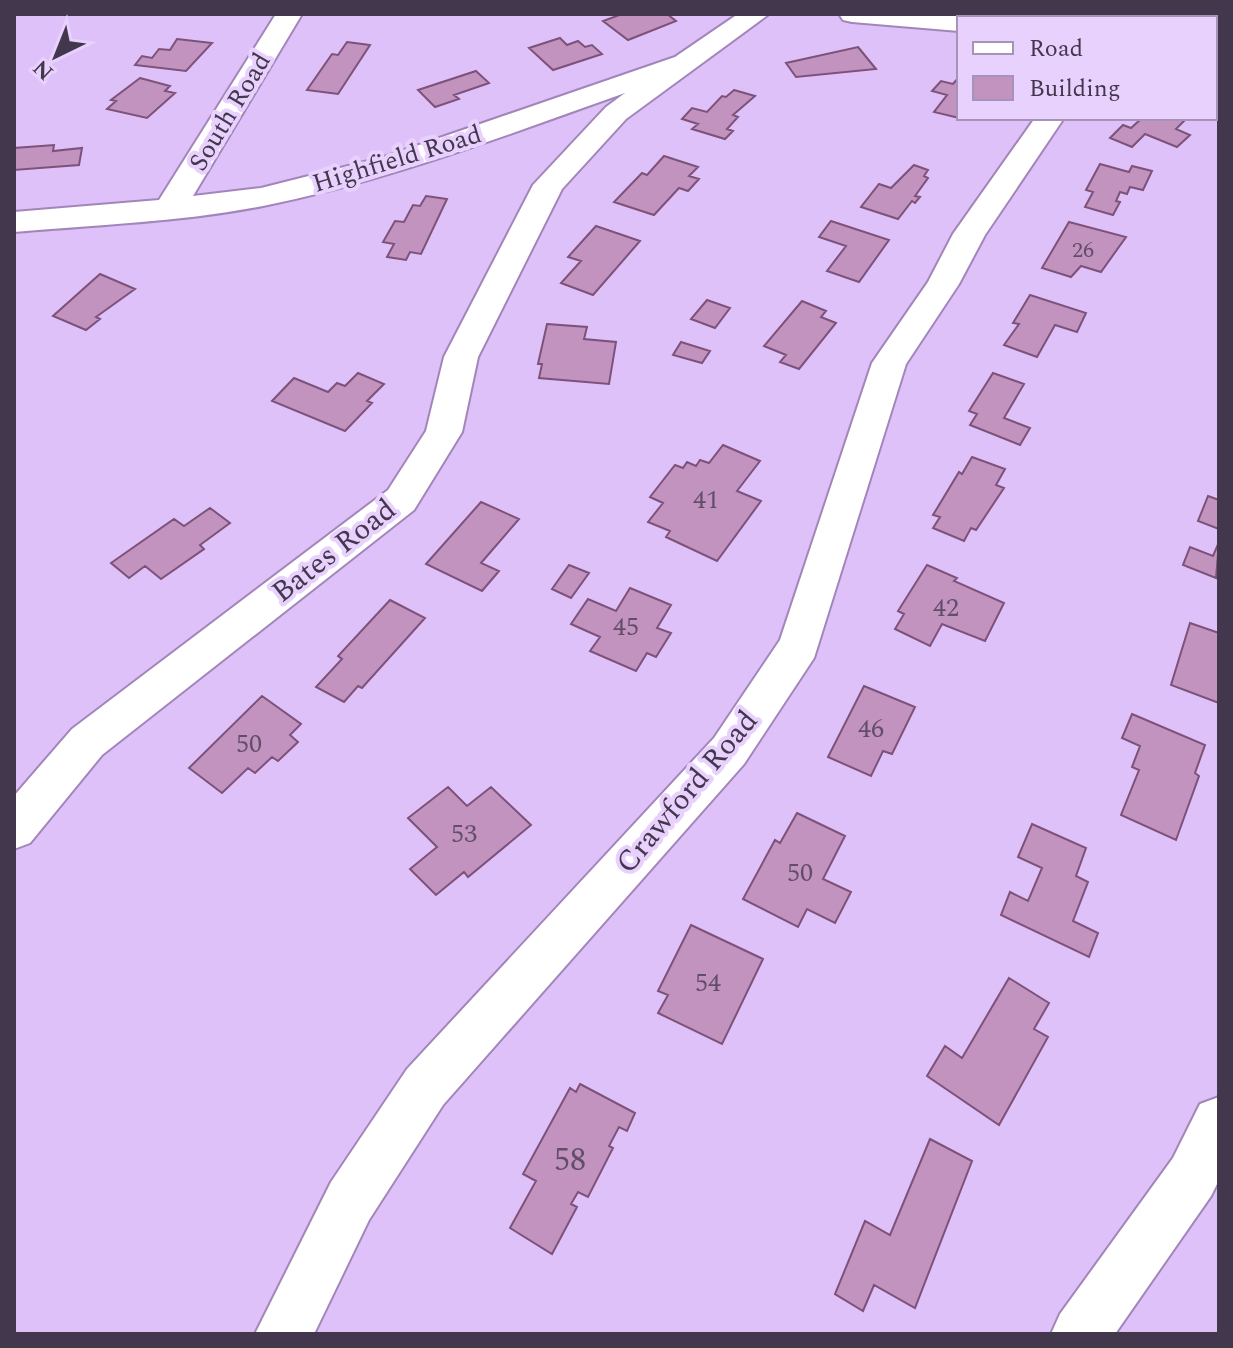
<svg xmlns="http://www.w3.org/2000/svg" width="1233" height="1348" viewBox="0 0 1233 1348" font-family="Spectral,serif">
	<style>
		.building { fill: #c293bf; stroke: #7d527a; stroke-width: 2 }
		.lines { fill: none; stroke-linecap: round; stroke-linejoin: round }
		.minor-casing { stroke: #a285b9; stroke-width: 4 }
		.minor { fill: #fff; fill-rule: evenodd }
		.labels { text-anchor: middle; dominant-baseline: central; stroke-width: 8; stroke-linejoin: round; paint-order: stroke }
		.far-number-label { font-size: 22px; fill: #634e6a }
		.far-street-label { font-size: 26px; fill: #43374d; stroke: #e9d1fe }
		.number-label { font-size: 26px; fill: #634e6a }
		.street-label { font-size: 30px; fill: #43374d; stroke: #e9d1fe }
		.near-number-label { font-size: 32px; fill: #634e6a }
	</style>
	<rect width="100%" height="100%" fill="#dfc1f9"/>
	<path class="building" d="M 622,14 L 667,14 L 676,21 L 628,40 L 603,21 Z
		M 1179,14 L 1219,14 L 1219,44 L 1215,43 L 1215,18 L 1180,18 Z
		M 560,38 L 567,45 L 578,41 L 585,47 L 592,45 L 602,54 L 553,70 L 529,48 Z
		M 177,39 L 212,43 L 186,71 L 135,65 L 142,56 L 152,58 L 159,49 L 170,50 Z
		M 347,42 L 370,45 L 338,94 L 307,90 L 332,54 L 338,55 Z
		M 858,47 L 876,69 L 796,77 L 786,63 Z
		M 476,71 L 489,83 L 454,95 L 459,99 L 435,107 L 418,90 Z
		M 959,77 L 959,118 L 934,112 L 947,95 L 932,91 L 941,81 L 953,84 Z
		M 140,78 L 170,86 L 165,91 L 175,93 L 147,118 L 107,109 L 116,101 L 111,100 Z
		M 734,90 L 755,96 L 733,115 L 738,117 L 727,129 L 733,131 L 725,139 L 692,129 L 698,124 L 682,119 L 692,108 L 707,112 L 722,96 L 726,97 Z
		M 1142,118 L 1187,118 L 1176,129 L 1190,135 L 1177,147 L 1145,134 L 1132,147 L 1110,138 L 1123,125 L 1131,128 Z
		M 54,145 L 53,151 L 82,148 L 79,165 L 14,170 L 14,148 Z
		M 664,156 L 698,167 L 689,176 L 699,179 L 688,191 L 679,188 L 654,215 L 614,202 L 642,173 L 647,175 Z
		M 1100,164 L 1129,172 L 1132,166 L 1152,171 L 1143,190 L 1130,187 L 1127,194 L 1120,192 L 1116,201 L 1120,202 L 1113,215 L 1085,207 L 1093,192 L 1086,190 Z
		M 914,165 L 928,170 L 924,176 L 928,178 L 915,196 L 920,197 L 915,203 L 912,201 L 898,219 L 861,207 L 879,184 L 891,188 Z
		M 426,196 L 447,199 L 421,254 L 410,252 L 406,260 L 387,257 L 394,244 L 383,242 L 395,221 L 404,222 L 413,205 L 420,206 Z
		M 831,221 L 889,240 L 859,282 L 827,271 L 846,246 L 819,237 Z
		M 1069,222 L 1126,237 L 1101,272 L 1081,266 L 1071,277 L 1042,268 Z
		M 596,226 L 640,241 L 593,295 L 561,283 L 581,261 L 568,257 Z
		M 100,274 L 135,289 L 96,317 L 100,319 L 86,330 L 53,316 Z
		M 1030,295 L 1086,313 L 1077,332 L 1055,325 L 1037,357 L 1004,345 L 1019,324 L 1013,323 Z
		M 707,300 L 730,308 L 715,328 L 691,319 Z
		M 802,301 L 826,311 L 821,317 L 836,323 L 799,369 L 780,362 L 786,355 L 764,346 Z
		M 547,324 L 587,327 L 584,339 L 616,342 L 609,384 L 539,378 L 542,364 L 538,364 Z
		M 681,342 L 710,351 L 702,363 L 673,355 Z
		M 358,373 L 384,384 L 367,401 L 372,403 L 345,431 L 272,401 L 294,378 L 328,392 L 337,383 L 345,386 Z
		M 993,373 L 1024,384 L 1004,418 L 1030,428 L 1020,445 L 970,425 L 977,414 L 969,411 Z
		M 723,445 L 760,461 L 737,491 L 761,501 L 717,561 L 666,537 L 670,531 L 648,522 L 663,503 L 650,497 L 675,465 L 683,468 L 687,462 L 696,466 L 700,460 L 709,463 Z
		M 972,457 L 1005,469 L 996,485 L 1004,488 L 976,530 L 971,528 L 964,541 L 933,528 L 940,517 L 933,515 L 959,472 L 962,474 Z
		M 1208,496 L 1219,500 L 1219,529 L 1198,521 Z
		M 481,502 L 519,519 L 481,563 L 499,571 L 482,591 L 426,564 Z
		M 210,508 L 230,523 L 200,545 L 204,549 L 161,579 L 145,566 L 129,578 L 111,563 L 174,519 L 184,526 Z
		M 1219,542 L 1216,578 L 1183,565 L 1190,547 L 1213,556 Z
		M 569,565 L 589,573 L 571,598 L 552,589 Z
		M 927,565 L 957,578 L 954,581 L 1004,603 L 985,641 L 942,624 L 930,646 L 895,629 L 904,614 L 898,611 Z
		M 630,588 L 671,605 L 657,628 L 671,633 L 656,657 L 647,653 L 636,671 L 590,651 L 600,637 L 571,624 L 588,599 L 616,611 Z
		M 390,600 L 425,618 L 362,688 L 358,686 L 344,702 L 316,687 L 342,659 L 338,656 Z
		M 1190,623 L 1219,633 L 1219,703 L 1171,685 Z
		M 864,686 L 915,707 L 892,754 L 883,751 L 871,776 L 828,757 Z
		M 262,696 L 301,724 L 290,735 L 298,742 L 278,761 L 272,757 L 255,773 L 248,768 L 222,793 L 189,768 Z
		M 1132,714 L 1205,745 L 1195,773 L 1199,776 L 1176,840 L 1121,815 L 1139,770 L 1132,767 L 1140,746 L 1122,738 Z
		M 448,787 L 467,806 L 491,787 L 531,825 L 468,877 L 464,872 L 436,895 L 410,869 L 437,847 L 408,818 Z
		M 797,813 L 845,836 L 823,879 L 851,892 L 835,923 L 807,909 L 798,927 L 743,899 L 775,840 L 780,843 Z
		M 1032,824 L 1086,848 L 1076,876 L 1088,882 L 1073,921 L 1098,933 L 1089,957 L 1001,915 L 1010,892 L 1028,901 L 1042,868 L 1018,857 Z
		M 691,925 L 763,959 L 722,1044 L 658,1013 L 668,995 L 658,991 Z
		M 1009,978 L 1049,1003 L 1034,1029 L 1048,1037 L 999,1125 L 927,1076 L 945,1046 L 962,1058 Z
		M 580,1084 L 635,1113 L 627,1131 L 619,1127 L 609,1146 L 613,1148 L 588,1197 L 578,1192 L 571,1204 L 577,1207 L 552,1254 L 510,1228 L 536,1181 L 523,1174 L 570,1088 L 576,1092 Z
		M 930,1139 L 972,1161 L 915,1308 L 874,1285 L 863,1311 L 835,1294 L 865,1221 L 890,1235 Z"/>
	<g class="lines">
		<defs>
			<path id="minor" d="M 276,14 L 302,14 L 193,196 L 261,188 L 384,157 L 675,57 L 738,14 L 769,14 L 626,119 L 562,189 L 478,357 L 462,432 L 414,510 L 102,755 L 30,843 L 14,849 L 14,796 L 72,729 L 388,490 L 426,431 L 444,357 L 533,185 L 606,107 L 625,93 C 506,135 387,181 263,206 C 182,222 97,225 14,232 L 14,212 L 159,200 Z
				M 839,14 L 947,14 L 969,18 L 959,18 L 959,31 L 852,22 L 843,20 Z
				M 1099,14 L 1125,14 L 1123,18 L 1097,18 Z
				M 1215,83 L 1219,84 L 1219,102 L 1215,101 Z
				M 1035,118 L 1064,118 L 985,235 L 959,284 L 906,364 L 814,658 L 744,764 L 443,1105 L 369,1220 L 314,1334 L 255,1334 L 331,1182 L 407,1069 L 714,738 L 780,640 L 872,363 L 928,282 L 953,234 Z
				M 1219,1097 L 1219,1180 L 1211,1196 L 1115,1334 L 1051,1334 L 1060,1314 L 1173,1158 L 1200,1104 Z"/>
		</defs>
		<use href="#minor" class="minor-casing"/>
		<use href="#minor" class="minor"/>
	</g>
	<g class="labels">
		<g class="far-number-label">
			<text x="1083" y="250">26</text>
		</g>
		<g class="far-street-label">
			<text transform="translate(230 112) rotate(-59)">South Road</text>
			<text transform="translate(397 159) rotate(-17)">Highfield Road</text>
		</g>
		<g class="number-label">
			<text x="706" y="500">41</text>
			<text x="946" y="608">42</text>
			<text x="626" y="627">45</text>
			<text x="871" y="729">46</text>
			<text x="249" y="744">50</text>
			<text x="464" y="834">53</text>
			<text x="800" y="873">50</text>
			<text x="708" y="983">54</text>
		</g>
		<g class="street-label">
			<text transform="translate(334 551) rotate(-38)">Bates Road</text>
			<text transform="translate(687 792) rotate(-50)">Crawford Road</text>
		</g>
		<g class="near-number-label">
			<text x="570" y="1160">58</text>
		</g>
	</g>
	<rect width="1233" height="1348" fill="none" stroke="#43374d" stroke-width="32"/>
	<rect x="957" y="16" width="260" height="104" fill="#e9d1fe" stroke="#a793b7" stroke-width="2"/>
	<rect x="973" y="42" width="40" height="12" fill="#ffffff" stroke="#a793b7" stroke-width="2"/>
	<text x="1029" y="56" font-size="24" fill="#43374d">Road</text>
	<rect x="973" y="76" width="40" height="24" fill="#c293bf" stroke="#a793b7" stroke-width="2"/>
	<text x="1029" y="96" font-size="24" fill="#43374d">Building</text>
	<g transform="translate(56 56) rotate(223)" stroke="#e9d1fe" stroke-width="6" paint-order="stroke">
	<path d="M0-6L14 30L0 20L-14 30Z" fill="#43374d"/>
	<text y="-12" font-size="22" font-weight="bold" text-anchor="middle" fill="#43374d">N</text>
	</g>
</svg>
